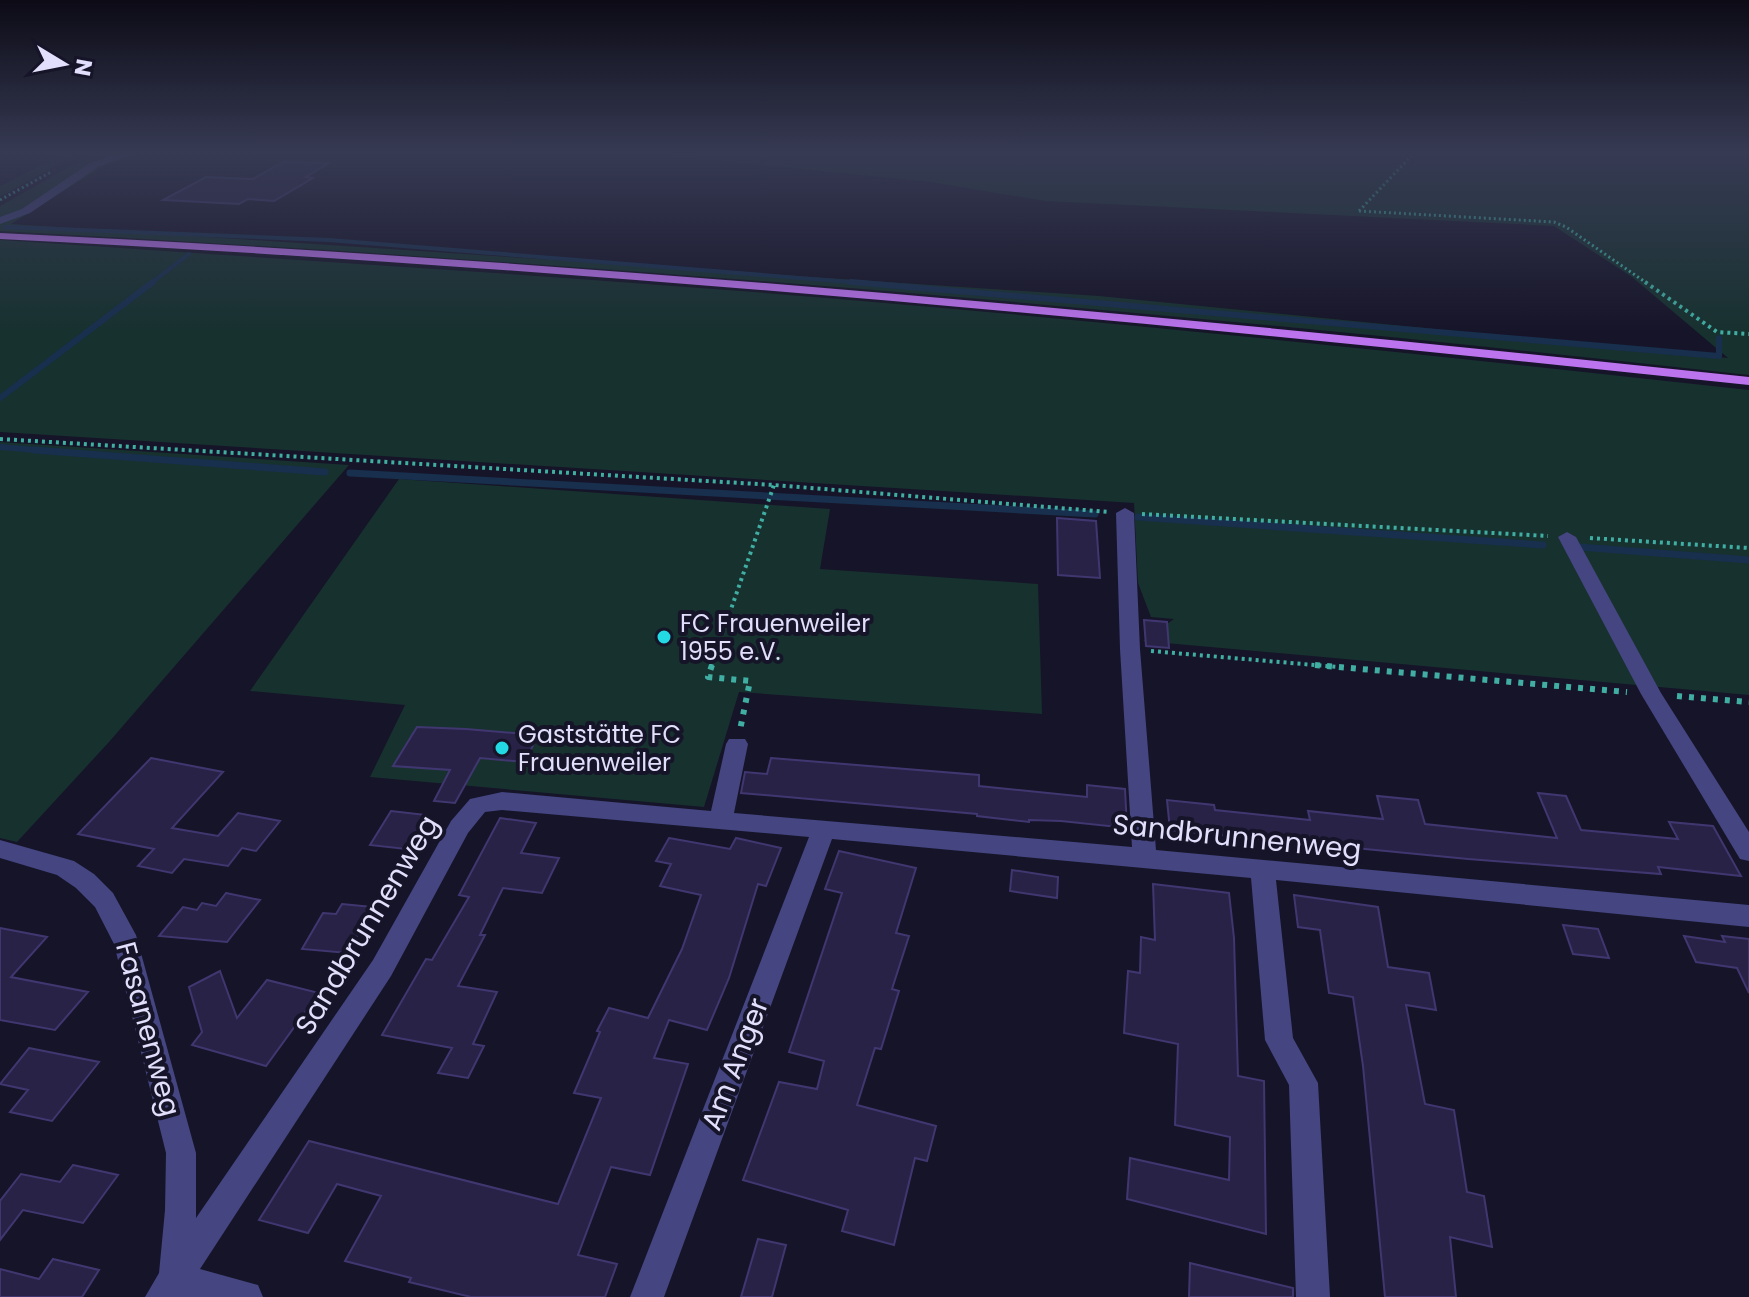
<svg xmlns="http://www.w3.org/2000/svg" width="1749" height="1297" viewBox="0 0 1749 1297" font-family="Poppins,sans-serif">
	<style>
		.green { fill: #17312f }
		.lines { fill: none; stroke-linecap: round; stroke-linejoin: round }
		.stream-far2 { stroke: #182f4d; stroke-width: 4 }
		.stream-far1 { stroke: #182f4d; stroke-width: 6 }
		.stream { stroke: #182f4d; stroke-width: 7 }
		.building { fill: #282247; stroke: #403770; stroke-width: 2 }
		.path-far2 { stroke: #40aea3; stroke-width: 3; stroke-dasharray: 2 3; stroke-linecap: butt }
		.path-far1 { stroke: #40aea3; stroke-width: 4; stroke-dasharray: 3 4; stroke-linecap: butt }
		.path { stroke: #40aea3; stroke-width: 6; stroke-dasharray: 5 7; stroke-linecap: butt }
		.minor { fill: #444581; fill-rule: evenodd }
		.major { fill: #bb73ee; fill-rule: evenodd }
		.poi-dot { fill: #22d9e4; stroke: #161428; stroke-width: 3 }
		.labels { text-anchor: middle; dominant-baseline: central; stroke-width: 8; stroke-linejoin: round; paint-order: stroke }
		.poi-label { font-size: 24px; fill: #e1dffb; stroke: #161428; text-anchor: start }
		.near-street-label { font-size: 28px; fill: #e1dffb; stroke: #161428 }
	</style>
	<rect width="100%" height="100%" fill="#161428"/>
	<path class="green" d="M 68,152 L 80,152 L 0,197 L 0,186 Z
		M 96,152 L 143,152 L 133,158 L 105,165 L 11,224 L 1099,296 L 1728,358 L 1632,277 L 1554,226 L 1046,201 L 930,182 L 636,152 L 1749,152 L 1749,375 C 1167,310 585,262 0,231 L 0,206 Z
		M 0,240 C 276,259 552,275 827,298 C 1135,324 1442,356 1749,390 L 1749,695 L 1143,641 L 1174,619 L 1151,617 L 1138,583 L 1134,503 L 0,432 Z
		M 0,442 L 349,465 L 109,742 L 17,842 L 0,838 Z
		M 399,479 L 830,509 L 820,569 L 1038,584 L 1042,714 L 739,692 L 704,807 L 370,777 L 405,705 L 250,691 Z"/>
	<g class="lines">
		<path class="stream-far2" d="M 5,227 L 329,240 L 874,284
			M 150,284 L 189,254"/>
		<path class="stream-far1" d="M 851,282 L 1719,356 L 1719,338
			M 0,398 L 153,282
			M 0,447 L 60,452"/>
		<path class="stream" d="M 34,450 L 325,472
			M 350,473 L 1095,514
			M 1138,517 L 1543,545
			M 1579,547 L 1749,560"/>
	</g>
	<path class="building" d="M 283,162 L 329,163 L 306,177 L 313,178 L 274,201 L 248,199 L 239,204 L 163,200 L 206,177 L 253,179 Z
		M 1057,518 L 1096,521 L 1100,578 L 1058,575 Z
		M 1144,620 L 1167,622 L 1169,648 L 1146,646 Z
		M 417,727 L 466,729 L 538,735 L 525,762 L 480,758 L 455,803 L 434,801 L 450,770 L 393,766 Z
		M 151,758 L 223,772 L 172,828 L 218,836 L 238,813 L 280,821 L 256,851 L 242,848 L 228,866 L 184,859 L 172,873 L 138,866 L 154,849 L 78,834 Z
		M 771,758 L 979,775 L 979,786 L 1087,797 L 1087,785 L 1125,789 L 1127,828 L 1061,821 L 1029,820 L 1029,822 L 977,816 L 977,814 L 741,793 L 745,772 L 767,774 Z
		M 1538,793 L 1566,796 L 1581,830 L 1678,839 L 1669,822 L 1713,826 L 1741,876 L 1658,867 L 1661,874 L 1468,859 L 1170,830 L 1167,800 L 1214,805 L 1215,810 L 1310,820 L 1308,811 L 1383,819 L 1377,796 L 1418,800 L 1425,824 L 1557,838 Z
		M 391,811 L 426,815 L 406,849 L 370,845 Z
		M 500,818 L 536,823 L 521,853 L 559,858 L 542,893 L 503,888 L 480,935 L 485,935 L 458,986 L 497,992 L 473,1044 L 484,1046 L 468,1078 L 438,1073 L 452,1048 L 382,1035 L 426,959 L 432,960 L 469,897 L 459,895 Z
		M 669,838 L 730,849 L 736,838 L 781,848 L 766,886 L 758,884 L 729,978 L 707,1030 L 669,1020 L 654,1058 L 688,1064 L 650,1175 L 611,1167 L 578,1255 L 617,1264 L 605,1297 L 471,1297 L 409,1282 L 411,1278 L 345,1261 L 381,1196 L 337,1184 L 308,1233 L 259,1220 L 309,1141 L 558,1204 L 601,1098 L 574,1093 L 600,1032 L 597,1031 L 609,1008 L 648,1018 L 682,949 L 701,895 L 660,886 L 671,864 L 656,861 Z
		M 839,851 L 916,868 L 896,933 L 909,936 L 892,989 L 899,991 L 881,1049 L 875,1048 L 857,1105 L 936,1126 L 927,1161 L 915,1158 L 894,1245 L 842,1231 L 848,1210 L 743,1180 L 779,1082 L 817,1089 L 824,1061 L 789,1052 L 842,893 L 825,889 Z
		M 1012,870 L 1058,877 L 1057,898 L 1010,891 Z
		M 1153,884 L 1229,893 L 1234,938 L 1238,1076 L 1264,1081 L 1266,1234 L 1127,1199 L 1130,1158 L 1229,1180 L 1230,1137 L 1175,1125 L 1178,1044 L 1124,1033 L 1128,971 L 1140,973 L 1141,937 L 1155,940 Z
		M 226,893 L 260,900 L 227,942 L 159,936 L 183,907 L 197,910 L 202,903 L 216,906 Z
		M 1294,895 L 1378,907 L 1388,967 L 1429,973 L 1436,1010 L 1406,1005 L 1425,1104 L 1454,1110 L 1467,1192 L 1484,1196 L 1492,1247 L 1450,1237 L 1456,1297 L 1385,1297 L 1363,1066 L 1353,997 L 1329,993 L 1320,930 L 1298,927 Z
		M 342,904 L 373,907 L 348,953 L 302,949 L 323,913 L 336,914 Z
		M 1563,925 L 1598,929 L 1609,958 L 1573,954 Z
		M 0,928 L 47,937 L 11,977 L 88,992 L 55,1030 L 0,1020 Z
		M 1684,936 L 1725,942 L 1722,936 L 1749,939 L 1749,993 L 1737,968 L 1696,962 Z
		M 220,971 L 237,1018 L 267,980 L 319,993 L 266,1066 L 192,1045 L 202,1032 L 189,987 Z
		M 29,1048 L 99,1062 L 52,1121 L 10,1112 L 28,1090 L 0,1084 Z
		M 73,1165 L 118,1175 L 83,1223 L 23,1210 L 0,1240 L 0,1201 L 21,1174 L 60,1182 Z
		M 758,1239 L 786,1245 L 772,1297 L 741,1297 Z
		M 53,1259 L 99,1270 L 82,1297 L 0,1297 L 0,1269 L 39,1279 Z
		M 1190,1263 L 1293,1288 L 1293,1297 L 1189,1297 Z"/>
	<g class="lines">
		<path class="path-far2" d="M 0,200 L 51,172
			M 1359,211 L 1554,222 L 1566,227 L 1648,284
			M 1359,211 L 1415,152"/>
		<path class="path-far1" d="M 1645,282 L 1717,332 L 1749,334
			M 0,439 L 774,485 L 1109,512
			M 1142,514 L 1548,536
			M 1590,538 L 1749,548
			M 1151,651 L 1338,667
			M 711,667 L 774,485"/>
		<path class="path" d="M 712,665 L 708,677 L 750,681 L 740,730
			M 1315,665 L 1627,692
			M 1677,696 L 1749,702"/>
		<path class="minor" d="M 123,152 L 137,152 L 98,167 L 30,213 L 0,224 L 0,217 L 22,209 L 90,163 Z
			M 1125,508 L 1134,513 L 1140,649 L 1156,850 L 1749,905 L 1749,927 L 1276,880 L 1293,1038 L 1318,1083 L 1330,1297 L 1296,1297 L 1289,1085 L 1265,1040 L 1251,878 L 832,839 L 664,1297 L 630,1297 L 809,837 L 502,810 L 485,812 L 468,833 L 391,976 L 200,1269 L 258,1285 L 263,1297 L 145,1297 L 159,1273 L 165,1210 L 166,1153 L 114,944 L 95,907 L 76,888 L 57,875 L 0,858 L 0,840 L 74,861 L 94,874 L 113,893 L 136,935 L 196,1153 L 196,1218 L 373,960 L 451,821 L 470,799 L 502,792 L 711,811 L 726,744 L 729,739 L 745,739 L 748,744 L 734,813 L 1132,847 L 1120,649 L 1116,513 Z
			M 1567,532 L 1576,537 L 1661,693 L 1749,832 L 1749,861 L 1740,859 L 1641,694 L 1558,537 Z"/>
		<path class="major" d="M 0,233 C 585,261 1167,315 1749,377 L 1749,385 C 1167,323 585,268 0,239 Z"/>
	</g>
	<linearGradient id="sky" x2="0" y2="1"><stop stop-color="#0c0b16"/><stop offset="0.46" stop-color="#363a53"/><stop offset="1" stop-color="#363a53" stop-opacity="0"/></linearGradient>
	<rect width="1749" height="333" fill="url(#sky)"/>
	<g class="poi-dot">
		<circle cx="664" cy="637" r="8"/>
		<circle cx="502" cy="748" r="8"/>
	</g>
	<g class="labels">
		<g class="poi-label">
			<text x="680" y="623">FC Frauenweiler<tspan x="680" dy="28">1955 e.V.</tspan></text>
			<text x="518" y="734">Gaststätte FC<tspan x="518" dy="28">Frauenweiler</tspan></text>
		</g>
		<g class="near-street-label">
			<text transform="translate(1237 837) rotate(6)">Sandbrunnenweg</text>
			<text transform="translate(367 925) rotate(-59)">Sandbrunnenweg</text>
			<text transform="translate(148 1029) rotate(75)">Fasanenweg</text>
			<text transform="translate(735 1064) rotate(-69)">Am Anger</text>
		</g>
	</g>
	<g transform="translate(64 64) rotate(100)" stroke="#161428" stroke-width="6" paint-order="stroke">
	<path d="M0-6L14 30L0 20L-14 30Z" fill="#e1dffb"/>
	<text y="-12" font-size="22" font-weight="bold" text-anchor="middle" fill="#e1dffb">N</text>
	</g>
</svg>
